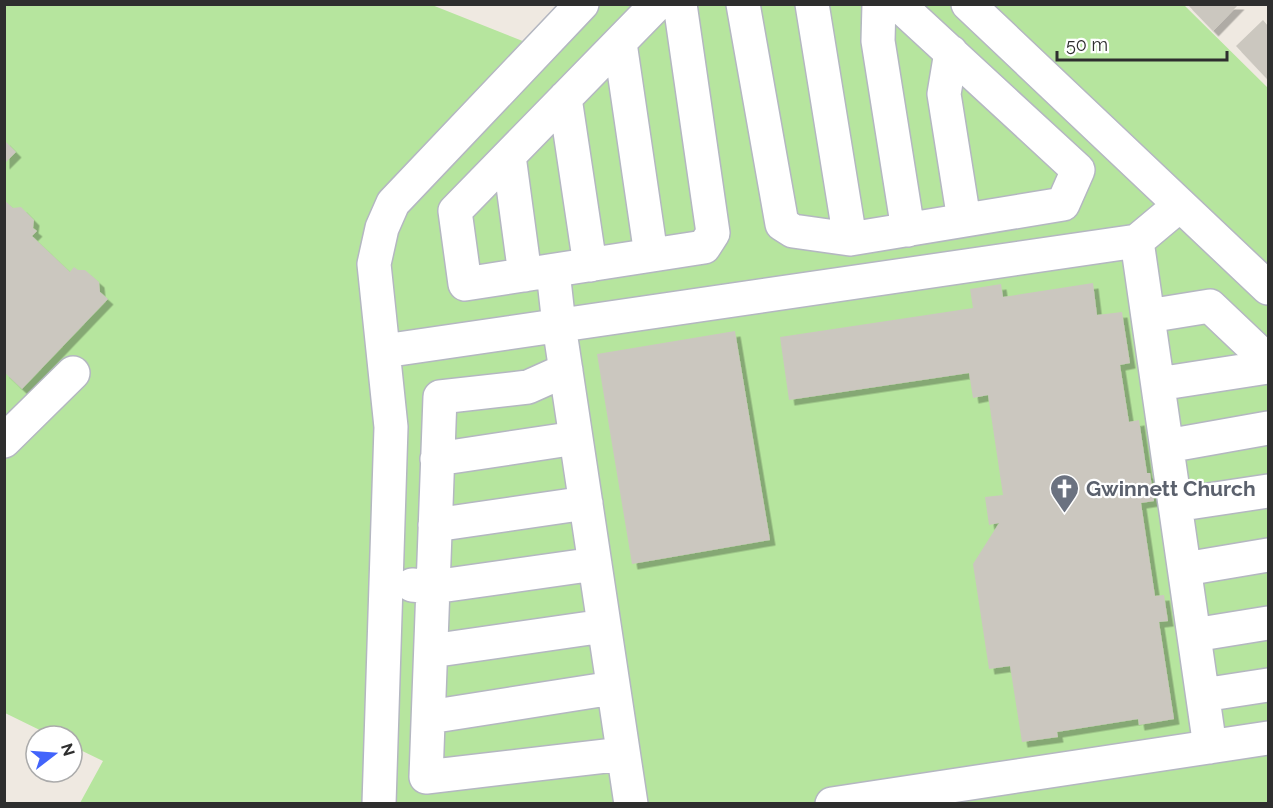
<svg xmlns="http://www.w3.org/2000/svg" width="1273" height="808" viewBox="0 0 1273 808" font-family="Raleway,sans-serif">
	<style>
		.green { fill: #b6e59e }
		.building { fill: #cbc7bf; filter: url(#shadow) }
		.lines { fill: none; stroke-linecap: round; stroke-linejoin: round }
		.minor-casing { stroke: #b4b7c1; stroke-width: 36 }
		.minor { stroke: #fff; stroke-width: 33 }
		.labels { text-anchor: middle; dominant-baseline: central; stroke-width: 4.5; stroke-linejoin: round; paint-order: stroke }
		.worship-label { font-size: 21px; font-weight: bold; fill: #5b616d; stroke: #fff; text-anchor: start }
	</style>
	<defs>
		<filter id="shadow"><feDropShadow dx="5.5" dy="5.5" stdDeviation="0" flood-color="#0004"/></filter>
	</defs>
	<rect width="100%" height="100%" fill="#efe9e1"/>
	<path class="green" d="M 4,5 L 432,5 L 553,53 L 598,5 L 1184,5 L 1268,88 L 1268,803 L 80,803 L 103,761 L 72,746 L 72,736 L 52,736 L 5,713 Z"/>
	<path class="building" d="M 1187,4 L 1239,4 L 1213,31 Z
		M 1263,20 L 1268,26 L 1268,80 L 1236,46 Z
		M 4,140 L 16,152 L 4,164 Z
		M 4,200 L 13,208 L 21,207 L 34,220 L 33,228 L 37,231 L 32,236 L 70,272 L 74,267 L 78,270 L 85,270 L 99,282 L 100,292 L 108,299 L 22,389 L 4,372 Z
		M 1093,283 L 1097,315 L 1122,312 L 1130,363 L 1120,365 L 1129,422 L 1139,420 L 1147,473 L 1150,473 L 1154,501 L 1141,503 L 1155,596 L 1164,595 L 1168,621 L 1159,622 L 1174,719 L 1139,725 L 1138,719 L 1057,732 L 1058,737 L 1022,742 L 1010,666 L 989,669 L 973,564 L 999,523 L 989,525 L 985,497 L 1003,495 L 988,395 L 973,398 L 969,373 L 789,400 L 780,337 L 973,308 L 970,289 L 1001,284 L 1003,297 Z
		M 735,331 L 770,540 L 632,564 L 597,354 Z"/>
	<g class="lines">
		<defs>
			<path id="minor" d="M 657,4 L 455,211 L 465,284 L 704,247 L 713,233 L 680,4
				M 743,4 L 782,224 L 793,231 L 850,239 L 1063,204 L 1078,170 L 898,4
				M 812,4 L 850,239
				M 879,4 L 878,41 L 908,230
				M 968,4 L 1268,288
				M 620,43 L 651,255
				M 951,52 L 944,94 L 964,220
				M 565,98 L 590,265
				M 509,156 L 525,275
				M 1180,205 L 1137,241 L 1210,747
				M 553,271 L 559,325 L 631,804
				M 1148,316 L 1210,306 L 1268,361
				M 384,351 L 1137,241
				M 566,370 L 528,387 L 440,397 L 426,777 L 623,754
				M 1158,384 L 1268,367
				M 4,441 L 73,373
				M 1167,446 L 1268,428
				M 437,459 L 576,438
				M 1175,505 L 1268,491
				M 435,525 L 586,503
				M 1185,569 L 1268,555
				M 412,585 L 433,587 L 595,564
				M 1194,635 L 1268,623
				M 431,651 L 604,626
				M 1203,695 L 1268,685
				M 429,717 L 613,688
				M 379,804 L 391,427 L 374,264 L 382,228 L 393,203 L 582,4
				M 832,804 L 1268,738"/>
		</defs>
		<use href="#minor" class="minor-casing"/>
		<use href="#minor" class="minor"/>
	</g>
	<defs>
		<symbol id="church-pin" viewBox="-11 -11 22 30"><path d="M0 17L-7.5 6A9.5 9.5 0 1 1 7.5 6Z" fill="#6b7280" stroke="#fff"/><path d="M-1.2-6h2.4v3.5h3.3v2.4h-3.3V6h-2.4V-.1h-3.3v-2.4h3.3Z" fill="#fff"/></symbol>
	</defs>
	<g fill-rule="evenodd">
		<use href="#church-pin" x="1048" y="472" width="33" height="45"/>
	</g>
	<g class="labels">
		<g class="worship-label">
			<text x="1086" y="488">Gwinnett Church</text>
		</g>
	</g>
	<rect width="1273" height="808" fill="none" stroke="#2e2e2e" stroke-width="12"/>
	<g transform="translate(54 754) rotate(73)"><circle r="28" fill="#ffffff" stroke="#ababab" stroke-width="1.5"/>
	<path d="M0-4.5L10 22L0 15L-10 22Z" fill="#4264fb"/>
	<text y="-9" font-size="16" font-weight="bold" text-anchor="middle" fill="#2e2e2e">N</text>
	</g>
	<path d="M1057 51v9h170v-9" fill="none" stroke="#2e2e2e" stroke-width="3"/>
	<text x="1066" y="51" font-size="18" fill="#2e2e2e" stroke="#ffffff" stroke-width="4.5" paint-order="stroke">50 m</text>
</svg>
